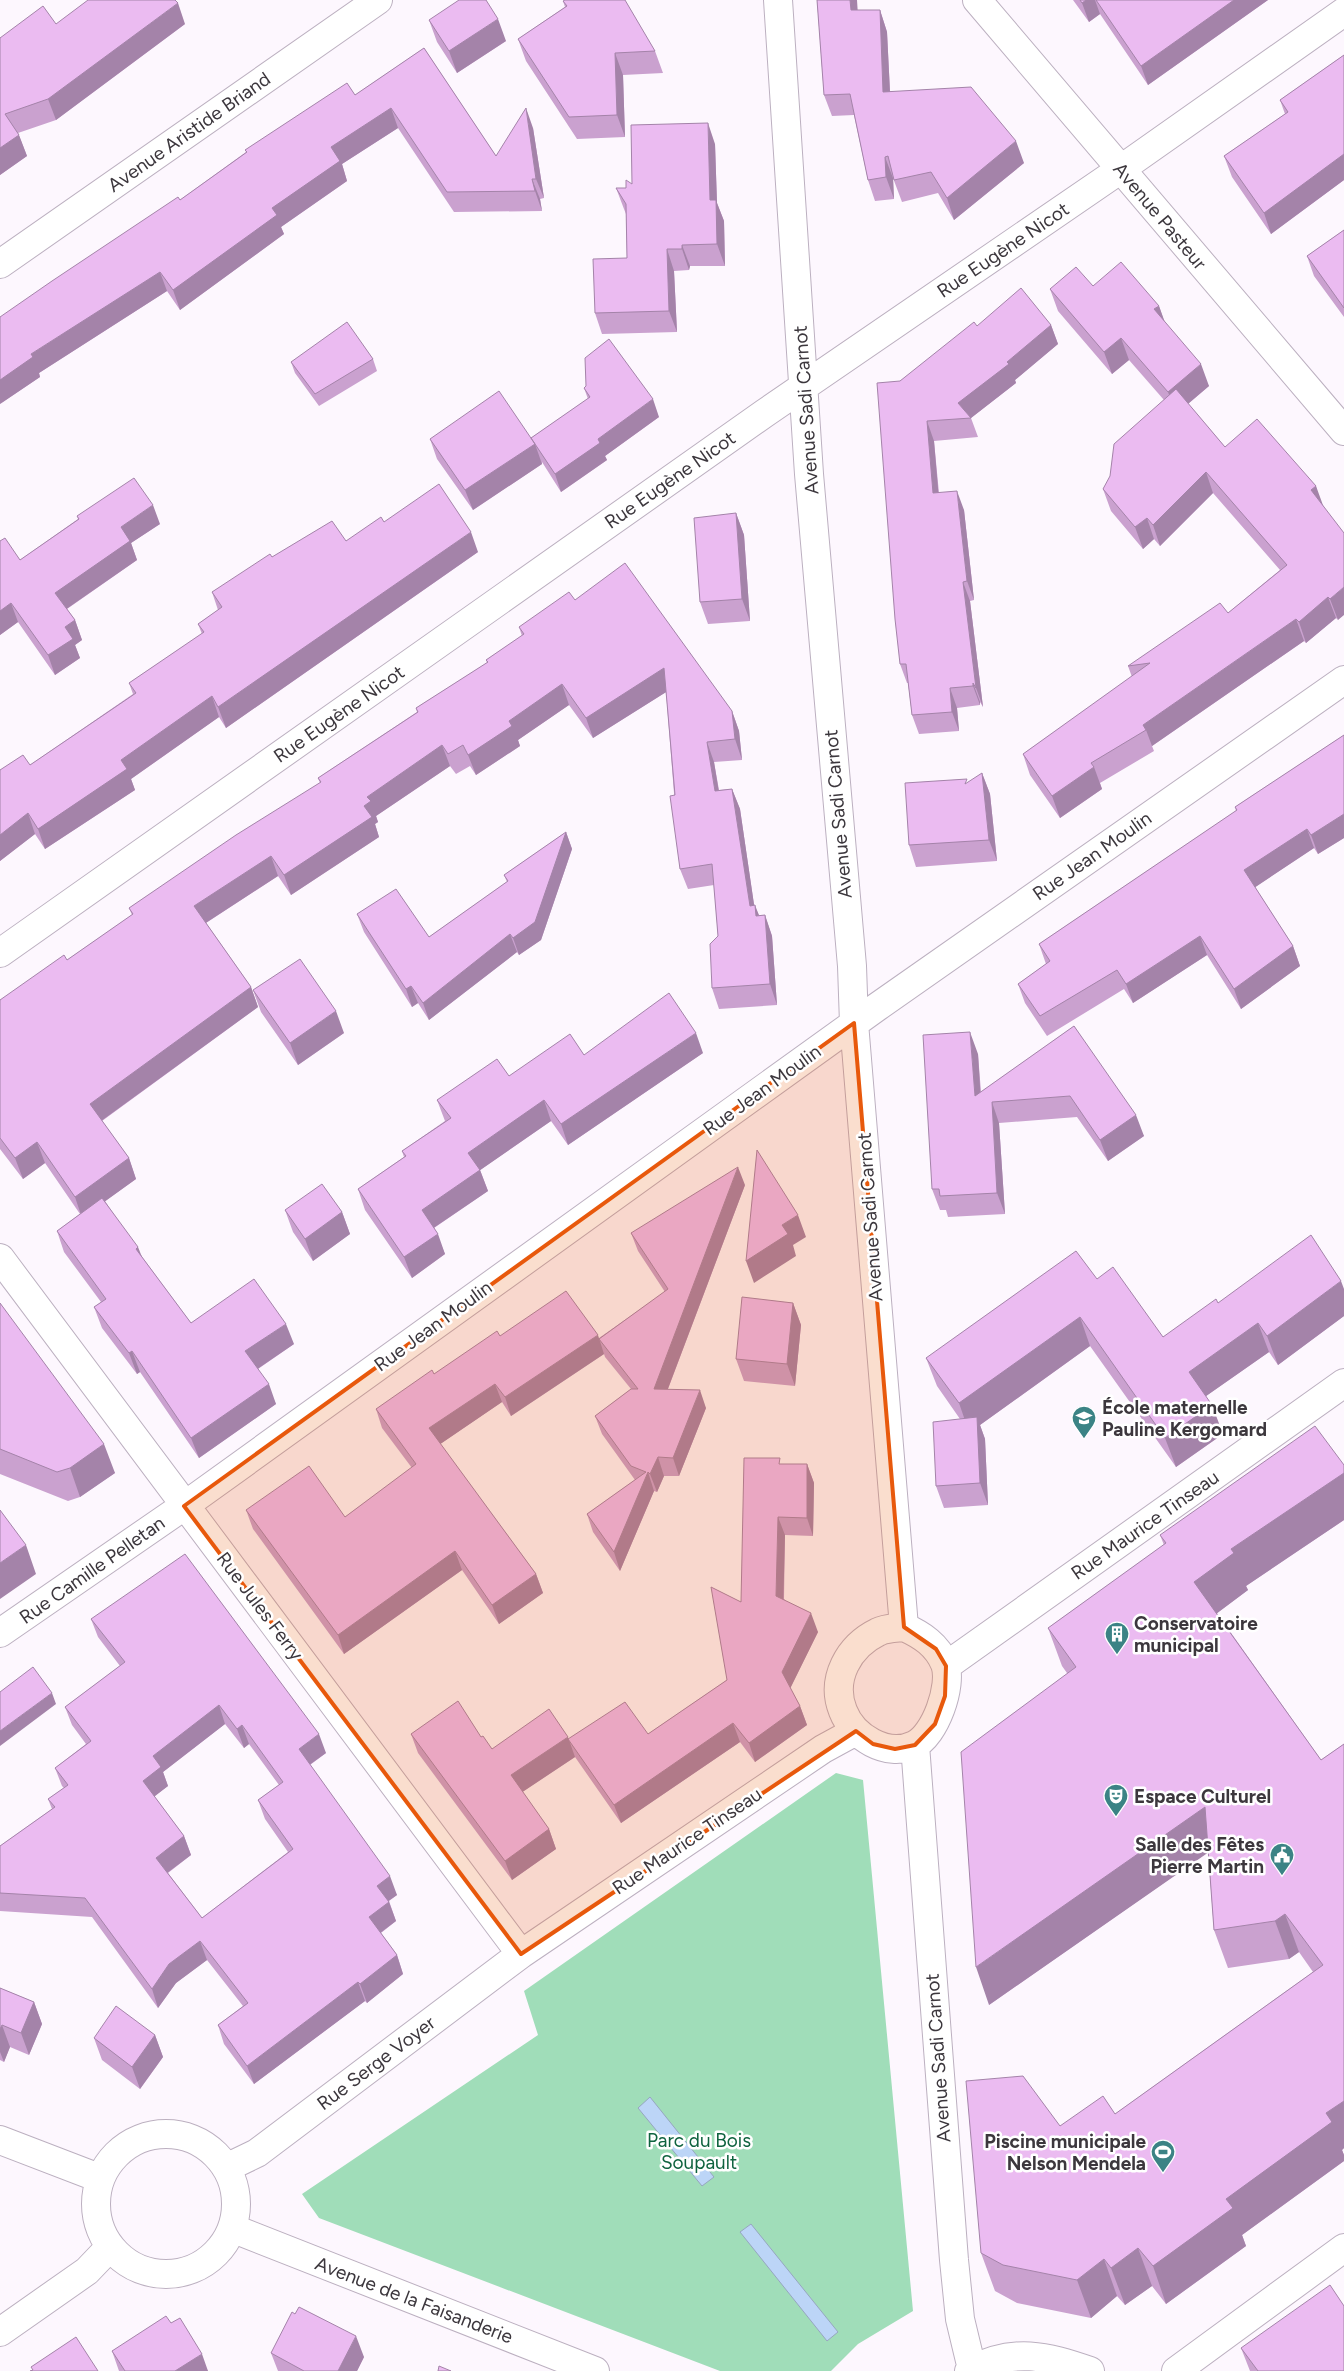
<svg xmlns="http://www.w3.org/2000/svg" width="1344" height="2371" viewBox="0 0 1344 2371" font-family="Figtree,sans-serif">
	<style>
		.green { fill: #a0ddb9 }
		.water { fill: #bcd5f7; stroke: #96a6bf }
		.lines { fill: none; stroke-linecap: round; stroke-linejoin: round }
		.street-casing { stroke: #bcb0c0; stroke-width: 30 }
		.street { stroke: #fff; stroke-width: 28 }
		.wall { fill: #caa1cf; fill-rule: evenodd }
		.shaded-wall { fill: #a483a9 }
		.building { fill: #ebbbf1; stroke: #a483a9; fill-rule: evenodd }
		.marked { fill: #e8590c; fill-opacity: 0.2; stroke: #e8590c; stroke-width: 4; stroke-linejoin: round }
		.labels { text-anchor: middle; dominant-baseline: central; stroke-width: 5; stroke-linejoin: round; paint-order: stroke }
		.street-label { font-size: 19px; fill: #3c373d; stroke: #fff }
		.poi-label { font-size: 19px; font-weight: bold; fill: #3c373d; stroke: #fff; text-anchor: start }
		.park-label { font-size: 19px; fill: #0f633f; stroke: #fff }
	</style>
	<rect width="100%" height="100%" fill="#fdf7fe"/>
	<path class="green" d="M 836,1773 L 863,1780 L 913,2311 L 858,2344 L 831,2371 L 720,2371 L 319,2218 L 302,2194 L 538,2035 L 524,1991 Z"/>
	<path class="water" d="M 650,2097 L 714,2177 L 702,2186 L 638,2108 Z
		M 751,2224 L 838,2332 L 827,2341 L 740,2232 Z"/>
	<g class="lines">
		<defs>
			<path id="street" d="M 778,0 L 809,474 L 852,966 L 854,1023 L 904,1627
				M 977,0 L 1344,431
				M 0,264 L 378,0
				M 0,953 L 765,413 L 1121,169 L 1344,12
				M 0,1258 L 521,1954
				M 904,1627 C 922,1635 937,1645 945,1664 C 953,1685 935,1736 914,1745 C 887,1758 853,1737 843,1711 C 830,1679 849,1646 878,1632 C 885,1628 896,1628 904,1627 Z
				M 0,1633 L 184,1506 L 877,1007 L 1344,680
				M 946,1666 L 1344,1383
				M 915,1745 L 954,2260 L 960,2319 L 972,2369
				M96 2204a70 70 0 1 1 140 0a70 70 0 1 1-140 0Z
				M 0,2140 L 99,2178
				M 228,2167 L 257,2153 L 521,1954 L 823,1749 L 856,1731
				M 234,2229 L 595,2371
				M 0,2332 L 87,2271 L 109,2248
				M 969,2371 C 1014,2347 1046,2356 1090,2371
				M 1176,2371 L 1344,2248"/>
		</defs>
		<use href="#street" class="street-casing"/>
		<use href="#street" class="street"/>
	</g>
	<path class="wall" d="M 817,0 L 857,0 L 857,10 L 880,10 L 887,32 L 890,91 L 1024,163 L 954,220 L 938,193 L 902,202 L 893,178 L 894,199 L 875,201 L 868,180 L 854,115 L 832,116 L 824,95 Z
		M 1073,0 L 1268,0 L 1148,85 L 1100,14 L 1089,22 Z
		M 563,1 L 655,51 L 663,73 L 623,75 L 625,137 L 577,139 L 526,61 L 518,39 L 565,7 Z
		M 429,20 L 506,41 L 457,73 L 437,42 Z
		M 56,24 L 185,24 L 56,120 L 18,133 L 27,156 L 0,175 L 0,38 Z
		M 424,48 L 496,156 L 533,128 L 544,198 L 540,199 L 542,211 L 454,212 L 398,128 L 342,164 L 347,181 L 281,227 L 284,234 L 180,310 L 167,291 L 39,373 L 40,377 L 0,404 L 180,200 L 246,152 L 245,150 L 355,95 Z
		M 1344,55 L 1344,180 L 1271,234 L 1232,177 L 1224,156 L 1285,114 L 1280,100 Z
		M 715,144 L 717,203 L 724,221 L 725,266 L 690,266 L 689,270 L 674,271 L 677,332 L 602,334 L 595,313 L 627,258 L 626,214 L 624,209 L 616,188 L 626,188 L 632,184 Z
		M 1344,230 L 1344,317 L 1314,276 L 1307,256 Z
		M 1093,286 L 1159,306 L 1164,321 L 1209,386 L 1188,404 L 1225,447 L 1316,486 L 1338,620 L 1336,618 L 1306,643 L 1304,641 L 1152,746 L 1154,751 L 1100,783 L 1102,789 L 1060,818 L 1030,775 L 1023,754 L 1132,677 L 1128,666 L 1228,613 L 1280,570 L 1213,493 L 1160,546 L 1154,539 L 1143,549 L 1111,511 L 1103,489 L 1164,400 L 1129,360 L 1112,374 L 1058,311 L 1050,289 Z
		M 1051,325 L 1058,344 L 1015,380 L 1016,383 L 971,418 L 978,437 L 934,441 L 939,493 L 964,510 L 974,600 L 970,601 L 983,707 L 980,702 L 980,705 L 957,708 L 959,731 L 919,734 L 912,715 L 908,683 L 907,683 L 900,664 L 900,381 L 977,326 Z
		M 373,359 L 377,371 L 319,406 L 295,373 L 291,362 Z
		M 584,388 L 659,417 L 605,456 L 607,460 L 561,492 L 542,462 L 542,464 L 473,510 L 437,459 L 430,439 L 531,438 L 588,399 Z
		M 736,513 L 744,535 L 750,621 L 708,624 L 700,602 Z
		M 77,516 L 160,524 L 131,543 L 137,560 L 67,609 L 75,620 L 82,640 L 75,645 L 80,658 L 55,675 L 18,622 L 0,635 L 0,541 L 20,560 L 78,519 Z
		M 384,522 L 478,552 L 226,728 L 219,717 L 131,779 L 135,790 L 45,849 L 35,834 L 0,861 L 0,770 L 30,765 L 133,694 L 129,683 L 202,634 L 198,624 L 218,610 L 212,592 L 272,557 L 346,541 Z
		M 575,600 L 732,711 L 739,731 L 742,760 L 714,762 L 719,790 L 732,789 L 740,809 L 754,905 L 759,915 L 765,915 L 772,936 L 777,1005 L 719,1009 L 712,988 L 718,936 L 714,885 L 688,889 L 680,869 L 666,692 L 593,738 L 569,705 L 518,740 L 520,746 L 476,775 L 470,766 L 456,774 L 450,766 L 376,816 L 378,822 L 375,824 L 379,837 L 291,895 L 278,876 L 206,923 L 251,987 L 258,1007 L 102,1121 L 129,1158 L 136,1179 L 105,1201 L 142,1257 L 191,1323 L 294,1344 L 258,1369 L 276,1404 L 199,1458 L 140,1372 L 137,1374 L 102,1328 L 94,1307 L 101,1302 L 64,1252 L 57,1231 L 80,1214 L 45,1163 L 23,1179 L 0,1149 L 0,1000 L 67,960 L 132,915 L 129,908 L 320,783 L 318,778 L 417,712 L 416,708 L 487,663 L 486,660 L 522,636 L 519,627 Z
		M 1344,735 L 1344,838 L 1318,854 L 1314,848 L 1255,887 L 1293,946 L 1300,966 L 1241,1009 L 1207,955 L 1133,1003 L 1124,989 L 1047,1036 L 1025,1003 L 1018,984 L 1046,964 L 1039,944 L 1236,811 L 1235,807 Z
		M 982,773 L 990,794 L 997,861 L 916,867 L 909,845 Z
		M 566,832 L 572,849 L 541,940 L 519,955 L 517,952 L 429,1020 L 418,1003 L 412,1007 L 364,932 L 357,914 L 429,937 L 507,882 L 504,875 Z
		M 253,990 L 344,1033 L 298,1065 L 261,1012 Z
		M 1074,1026 L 1144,1136 L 1108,1161 L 1077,1117 L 999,1123 L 1005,1214 L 948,1217 L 946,1210 L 940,1210 L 932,1189 L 978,1054 L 981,1092 Z
		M 703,1053 L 568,1145 L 551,1121 L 480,1170 L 488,1191 L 434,1228 L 445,1254 L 412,1278 L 365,1210 L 358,1189 L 404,1157 L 402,1151 L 445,1121 L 437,1100 L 509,1076 L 584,1055 Z
		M 745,1185 L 668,1389 L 706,1408 L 679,1476 L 664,1476 L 657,1492 L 654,1491 L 620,1571 L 593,1532 L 587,1514 L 635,1480 L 602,1434 L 595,1416 L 631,1389 L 605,1357 L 604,1354 L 511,1416 L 502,1402 L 440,1444 L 536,1574 L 543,1593 L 499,1624 L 462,1570 L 344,1654 L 253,1529 L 246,1510 L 345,1517 L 412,1468 L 382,1428 L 376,1409 L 500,1336 L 599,1338 L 665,1292 L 638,1251 L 631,1233 Z
		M 285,1210 L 342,1212 L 350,1234 L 313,1261 L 293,1232 Z
		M 1097,1279 L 1163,1337 L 1218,1303 L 1344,1289 L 1344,1316 L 1278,1365 L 1269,1352 L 1206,1396 L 1223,1434 L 1176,1467 L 1090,1346 L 980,1425 L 985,1439 L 988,1505 L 944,1508 L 936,1486 L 960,1419 L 937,1386 L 926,1358 Z
		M 0,1303 L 115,1473 L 80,1497 L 68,1501 L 0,1474 Z
		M 793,1303 L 801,1325 L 795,1386 L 744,1381 L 736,1359 Z
		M 782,1464 L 807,1464 L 814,1483 L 813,1536 L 785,1535 L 784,1599 L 818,1632 L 790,1688 L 800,1706 L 807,1725 L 755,1762 L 740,1742 L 621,1823 L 575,1757 L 522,1792 L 549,1829 L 556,1849 L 512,1880 L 418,1753 L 411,1734 L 481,1737 L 492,1749 L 568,1739 L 648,1734 L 727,1680 L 741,1602 Z
		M 1344,1465 L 1344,1520 L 1246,1586 L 1248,1590 L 1217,1613 L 1321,1760 L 1344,1744 L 1344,2148 L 1342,2150 L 1344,2155 L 1344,2161 L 1242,2235 L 1246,2246 L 1166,2304 L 1152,2286 L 1125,2305 L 1117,2296 L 1091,2318 L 1017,2303 L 995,2291 L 981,2253 L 1060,2126 L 1115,2114 L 1313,1972 L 1299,1952 L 1289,1959 L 1228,1968 L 1214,1930 L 1208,1852 L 989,2005 L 1067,1673 L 1062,1666 L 1048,1628 L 1164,1545 L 1160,1535 Z
		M 91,1619 L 326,1753 L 310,1765 L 397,1895 L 389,1901 L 396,1921 L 381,1933 L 397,1955 L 403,1974 L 367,2003 L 365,2001 L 254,2084 L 224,2044 L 218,2025 L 243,2006 L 207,1960 L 176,1983 L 158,2008 L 92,1917 L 0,1911 L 0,1846 L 52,1809 L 48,1799 L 64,1788 L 62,1786 L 55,1768 L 86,1744 L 72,1725 L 65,1707 L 120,1666 L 98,1637 ZM 225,1724 L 244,1748 L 249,1744 L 279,1785 L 258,1800 L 265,1819 L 288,1852 L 202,1918 L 168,1873 L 191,1855 L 184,1836 L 154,1796 L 168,1786 L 163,1772 Z
		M 0,1988 L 34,2002 L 42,2024 L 29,2055 L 10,2047 L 4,2062 L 0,2060 Z
		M 155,2035 L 163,2057 L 140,2089 L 102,2060 L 94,2038 Z
		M 295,2314 L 364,2357 L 357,2371 L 278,2371 L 271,2353 Z
		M 171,2323 L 208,2371 L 119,2371 L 112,2351 Z
		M 1241,2348 L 1344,2371 L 1250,2371 Z"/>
	<path class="shaded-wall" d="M 850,0 L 857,0 L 859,32 L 851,10 Z
		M 1086,0 L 1095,0 L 1100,14 L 1089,22 L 1082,3 Z
		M 1234,0 L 1268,0 L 1148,85 L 1141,66 Z
		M 178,3 L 185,24 L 56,120 L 48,99 Z
		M 880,10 L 887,32 L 891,113 L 883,92 Z
		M 498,19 L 506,41 L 457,73 L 449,51 Z
		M 615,53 L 623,75 L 625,137 L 617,115 Z
		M 391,108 L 398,128 L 342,164 L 347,181 L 281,227 L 284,234 L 180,310 L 173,290 L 272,208 L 331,147 Z
		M 526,108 L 533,128 L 544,198 L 536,179 Z
		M 708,123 L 715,144 L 717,203 L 724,221 L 725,266 L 717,244 L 710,200 Z
		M 19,135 L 27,156 L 0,175 L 0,148 Z
		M 1016,141 L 1024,163 L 954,220 L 947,198 Z
		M 1344,154 L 1344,180 L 1271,234 L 1264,213 Z
		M 885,157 L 893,178 L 894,199 L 886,177 Z
		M 532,179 L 540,199 L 542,211 L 535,191 Z
		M 682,245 L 690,266 L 689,270 L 682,249 Z
		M 667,249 L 674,271 L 677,332 L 669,311 Z
		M 160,272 L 167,291 L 39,373 L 40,377 L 0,404 L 0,380 L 31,354 Z
		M 1159,306 L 1167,328 L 1154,309 Z
		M 1051,325 L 1058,344 L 1015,380 L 1016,383 L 971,418 L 958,403 Z
		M 1121,338 L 1129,360 L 1112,374 L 1104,352 Z
		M 1201,364 L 1209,386 L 1176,414 L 1168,392 Z
		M 653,399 L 659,417 L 605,456 L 607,460 L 561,492 L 555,474 L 598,439 Z
		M 927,421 L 934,441 L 940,512 L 933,493 Z
		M 535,444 L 542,464 L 473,510 L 465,490 Z
		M 1206,472 L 1213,493 L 1160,546 L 1153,525 Z
		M 1316,486 L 1324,508 L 1311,490 Z
		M 957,491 L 964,510 L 974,600 L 967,581 Z
		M 153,505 L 160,524 L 131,543 L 137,560 L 62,612 L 55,593 L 121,527 Z
		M 736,513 L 744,535 L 750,621 L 742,599 Z
		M 1147,518 L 1154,539 L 1143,549 L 1135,527 Z
		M 471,532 L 478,552 L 226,728 L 218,707 Z
		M 963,582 L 970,601 L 983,707 L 976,688 Z
		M 1344,587 L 1344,615 L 1338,620 L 1330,599 Z
		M 1328,597 L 1336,618 L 1306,643 L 1299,622 Z
		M 11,603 L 18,622 L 0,635 L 0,611 Z
		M 1296,619 L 1304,641 L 1152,746 L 1146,730 L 1143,725 Z
		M 75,620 L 82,640 L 75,645 L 80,658 L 55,675 L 48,655 L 65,627 Z
		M 664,668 L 671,689 L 593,738 L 586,718 Z
		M 973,683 L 980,702 L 980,705 L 973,686 Z
		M 562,684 L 569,705 L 518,740 L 520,746 L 476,775 L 468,755 L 509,721 Z
		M 950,688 L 957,708 L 959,731 L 952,712 Z
		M 212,696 L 219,717 L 131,779 L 135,790 L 45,849 L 38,829 L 121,760 Z
		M 732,711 L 739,731 L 742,760 L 735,739 Z
		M 707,742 L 714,762 L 722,811 L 715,791 Z
		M 442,745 L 450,766 L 376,816 L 378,822 L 375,824 L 379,837 L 291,895 L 284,875 L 364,806 L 367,797 Z
		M 1094,767 L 1102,789 L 1060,818 L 1052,796 Z
		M 982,773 L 990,794 L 997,861 L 989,840 Z
		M 732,789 L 740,809 L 755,911 L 755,905 L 763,926 L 763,936 L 750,906 Z
		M 28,813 L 35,834 L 0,861 L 0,835 Z
		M 1344,814 L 1344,838 L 1318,854 L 1311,835 Z
		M 1307,829 L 1314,848 L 1251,890 L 1244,870 Z
		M 566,832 L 572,849 L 541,940 L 519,955 L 513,938 Z
		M 271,856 L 278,876 L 201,926 L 194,906 Z
		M 765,915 L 772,936 L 777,1005 L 770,984 Z
		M 510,934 L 517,952 L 429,1020 L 423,1003 Z
		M 1200,936 L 1207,955 L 1133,1003 L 1126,984 Z
		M 1293,946 L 1300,966 L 1241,1009 L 1234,989 Z
		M 411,986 L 418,1003 L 412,1007 L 406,989 Z
		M 251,987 L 258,1007 L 97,1124 L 90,1104 Z
		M 336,1011 L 344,1033 L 298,1065 L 290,1043 Z
		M 970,1032 L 978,1054 L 982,1118 L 975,1096 Z
		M 696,1033 L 703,1053 L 568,1145 L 561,1124 Z
		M 544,1100 L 551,1121 L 476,1173 L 468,1153 Z
		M 992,1102 L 999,1123 L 1005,1214 L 997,1193 Z
		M 1136,1115 L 1144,1136 L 1108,1161 L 1100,1140 Z
		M 37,1142 L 45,1163 L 23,1179 L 15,1158 Z
		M 129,1158 L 136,1179 L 82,1218 L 75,1197 Z
		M 738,1167 L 745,1185 L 661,1407 L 654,1389 Z
		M 480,1170 L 488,1191 L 429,1231 L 422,1210 Z
		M 342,1212 L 350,1234 L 313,1261 L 305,1239 Z
		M 798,1215 L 806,1237 L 793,1245 L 796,1256 L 754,1283 L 746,1261 L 782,1225 Z
		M 438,1234 L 445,1254 L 412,1278 L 404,1257 Z
		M 138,1247 L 146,1267 L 136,1249 Z
		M 1341,1281 L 1344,1289 L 1344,1316 L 1278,1365 L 1267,1336 Z
		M 793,1303 L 801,1325 L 795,1386 L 787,1364 Z
		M 1080,1317 L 1090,1346 L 980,1425 L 985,1439 L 988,1505 L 980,1483 L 969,1432 L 959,1403 Z
		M 1258,1323 L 1269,1352 L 1199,1401 L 1189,1372 Z
		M 286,1324 L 294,1344 L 253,1372 L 245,1351 Z
		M 598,1335 L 604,1354 L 511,1416 L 505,1397 Z
		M 132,1351 L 140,1372 L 137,1374 L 129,1353 Z
		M 269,1384 L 276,1404 L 199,1458 L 191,1438 Z
		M 495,1384 L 502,1402 L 436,1447 L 429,1428 Z
		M 700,1390 L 706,1408 L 679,1476 L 673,1458 Z
		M 1212,1405 L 1223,1434 L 1176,1467 L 1165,1438 Z
		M 104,1444 L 115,1473 L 80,1497 L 70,1468 Z
		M 658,1457 L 664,1476 L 657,1492 L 650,1474 Z
		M 807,1464 L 814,1483 L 813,1536 L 807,1518 Z
		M 648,1472 L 654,1491 L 620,1571 L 614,1552 Z
		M 1344,1473 L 1344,1520 L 1246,1586 L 1248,1590 L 1208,1620 L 1194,1582 L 1231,1549 Z
		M 778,1517 L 785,1535 L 783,1614 L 776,1596 Z
		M 26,1545 L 36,1574 L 0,1599 L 0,1563 Z
		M 455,1551 L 462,1570 L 344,1654 L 338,1635 Z
		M 536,1574 L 543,1593 L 499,1624 L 492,1605 Z
		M 811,1613 L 818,1632 L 789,1691 L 782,1672 Z
		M 52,1693 L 56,1704 L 0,1746 L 0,1731 Z
		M 219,1705 L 225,1724 L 163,1772 L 168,1786 L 150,1800 L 143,1781 L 153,1756 Z
		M 800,1706 L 807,1725 L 755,1762 L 749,1743 Z
		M 733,1723 L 740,1742 L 621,1823 L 614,1805 Z
		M 242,1725 L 249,1744 L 244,1748 L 237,1729 Z
		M 319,1734 L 326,1753 L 305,1768 L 299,1749 Z
		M 568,1737 L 575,1757 L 518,1795 L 511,1775 Z
		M 1205,1807 L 1219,1845 L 989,2005 L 976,1967 Z
		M 549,1829 L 556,1849 L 512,1880 L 505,1861 Z
		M 184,1836 L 191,1855 L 163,1876 L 156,1858 Z
		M 390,1876 L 397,1895 L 384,1904 L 377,1886 Z
		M 389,1902 L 396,1921 L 376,1936 L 369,1917 Z
		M 1285,1914 L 1299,1952 L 1289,1959 L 1275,1921 Z
		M 200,1941 L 207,1960 L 176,1983 L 158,2008 L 152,1989 L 169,1964 Z
		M 397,1955 L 403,1974 L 367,2003 L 360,1984 Z
		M 358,1982 L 365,2001 L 254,2084 L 247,2066 Z
		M 34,2002 L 42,2024 L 29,2055 L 21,2033 Z
		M 2,2025 L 10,2047 L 4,2062 L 0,2052 L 0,2029 Z
		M 155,2035 L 163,2057 L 140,2089 L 132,2067 Z
		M 1344,2101 L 1344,2148 L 1342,2150 L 1344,2155 L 1344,2161 L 1242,2235 L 1246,2246 L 1166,2304 L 1153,2266 L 1226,2199 L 1326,2113 Z
		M 1138,2248 L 1152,2286 L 1125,2305 L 1111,2268 Z
		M 1104,2259 L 1117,2296 L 1091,2318 L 1077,2280 Z
		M 356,2336 L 364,2357 L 357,2371 L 338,2371 Z
		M 202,2354 L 208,2371 L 175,2371 Z"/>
	<path class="building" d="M 88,0 L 175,0 L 178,3 L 48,99 L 5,114 L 19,135 L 0,148 L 0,38 L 43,6 L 56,24 Z
		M 459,0 L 486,0 L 498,19 L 449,51 L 429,20 Z
		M 565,0 L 625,0 L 655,51 L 615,53 L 617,115 L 569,117 L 518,39 L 567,6 L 563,1 Z
		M 817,0 L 850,0 L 851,10 L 880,10 L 883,92 L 971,87 L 1016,141 L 947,198 L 931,172 L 894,180 L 888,156 L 885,157 L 886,177 L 868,180 L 850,94 L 824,95 Z
		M 1080,0 L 1086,0 L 1082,3 Z
		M 1096,0 L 1234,0 L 1141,66 Z
		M 424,48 L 496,156 L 526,108 L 536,179 L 532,179 L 535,191 L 447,192 L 391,108 L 331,147 L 340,161 L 272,208 L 277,215 L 173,290 L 160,272 L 31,354 L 33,357 L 0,380 L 0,317 L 52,281 L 178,197 L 180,200 L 247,152 L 245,150 L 347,83 L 355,95 Z
		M 1344,55 L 1344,154 L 1264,213 L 1224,156 L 1288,112 L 1280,100 Z
		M 708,123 L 710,200 L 716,200 L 717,244 L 682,245 L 682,249 L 667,249 L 669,311 L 595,313 L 593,259 L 627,258 L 626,204 L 616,188 L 626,188 L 626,180 L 632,184 L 631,125 Z
		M 1344,230 L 1344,308 L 1307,256 Z
		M 1121,262 L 1159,306 L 1154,309 L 1201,364 L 1168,392 L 1121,338 L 1104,352 L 1050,289 L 1076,267 L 1093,286 Z
		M 1021,288 L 1051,325 L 1007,362 L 1009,364 L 958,403 L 971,418 L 927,421 L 933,493 L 957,491 L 967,581 L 963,582 L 976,688 L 973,683 L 973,686 L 950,688 L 952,712 L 912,715 L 906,664 L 900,664 L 895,619 L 877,383 L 900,381 L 974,322 L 977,326 Z
		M 347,322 L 373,359 L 315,394 L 291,362 Z
		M 609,339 L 653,399 L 598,439 L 600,443 L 555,474 L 531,438 L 590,397 L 584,388 L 586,386 L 585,358 Z
		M 1176,389 L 1225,447 L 1257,419 L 1316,486 L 1311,490 L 1344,533 L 1344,587 L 1330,599 L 1328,597 L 1299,622 L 1296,619 L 1143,725 L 1146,730 L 1091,763 L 1094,767 L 1052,796 L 1023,754 L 1150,663 L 1128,666 L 1220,603 L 1228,613 L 1287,565 L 1206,472 L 1153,525 L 1147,518 L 1135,527 L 1103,489 L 1110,476 L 1114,444 Z
		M 499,391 L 535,444 L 465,490 L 430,439 Z
		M 134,478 L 153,505 L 121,527 L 130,541 L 55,593 L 75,620 L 65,627 L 73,639 L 48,655 L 11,603 L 0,611 L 0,541 L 5,538 L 20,560 L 79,519 L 77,516 Z
		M 439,484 L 471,532 L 218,707 L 212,696 L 121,760 L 127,769 L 38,829 L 28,813 L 0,835 L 0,770 L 23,755 L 30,765 L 136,693 L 129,683 L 204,632 L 198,624 L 222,607 L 212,592 L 270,554 L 272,557 L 332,521 L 346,541 L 381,517 L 384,522 Z
		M 736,513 L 742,599 L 700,602 L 694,518 Z
		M 625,563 L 732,711 L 735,739 L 707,742 L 715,791 L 732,789 L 750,906 L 755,905 L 756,916 L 765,915 L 770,984 L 712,988 L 710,944 L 718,936 L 712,864 L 680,869 L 670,796 L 675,795 L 664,668 L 586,718 L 562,684 L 509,721 L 512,726 L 468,755 L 463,745 L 448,754 L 442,745 L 367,797 L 371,801 L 364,806 L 372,817 L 284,875 L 271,856 L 194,906 L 251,987 L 90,1104 L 129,1158 L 75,1197 L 37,1142 L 15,1158 L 0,1138 L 0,1000 L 64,955 L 67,960 L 133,914 L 129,908 L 236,835 L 321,782 L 318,778 L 418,712 L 416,708 L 488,662 L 486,660 L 524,634 L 519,627 L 569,592 L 575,600 Z
		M 1344,735 L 1344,814 L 1311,835 L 1307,829 L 1244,870 L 1293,946 L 1234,989 L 1200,936 L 1126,984 L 1117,970 L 1040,1016 L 1018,984 L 1050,961 L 1039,944 L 1237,810 L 1235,807 Z
		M 982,773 L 989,840 L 909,845 L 905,783 L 967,779 L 965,784 Z
		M 566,832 L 535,922 L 513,938 L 510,934 L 423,1003 L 411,986 L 406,989 L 357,914 L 396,889 L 429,937 L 508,881 L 504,875 Z
		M 300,959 L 336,1011 L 290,1043 L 253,990 Z
		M 669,993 L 696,1033 L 561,1124 L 544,1100 L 468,1153 L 480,1170 L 422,1210 L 438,1234 L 404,1257 L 358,1189 L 406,1156 L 402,1151 L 451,1118 L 437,1100 L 497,1059 L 509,1076 L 570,1034 L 584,1055 Z
		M 1074,1026 L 1136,1115 L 1100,1140 L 1070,1096 L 992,1102 L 997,1193 L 940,1196 L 939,1189 L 932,1189 L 923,1035 L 970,1032 L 975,1096 Z
		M 757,1150 L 798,1215 L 782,1225 L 788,1234 L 746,1261 Z
		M 738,1167 L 654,1389 L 700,1390 L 673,1458 L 658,1457 L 650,1474 L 648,1472 L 614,1552 L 587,1514 L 646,1472 L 631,1466 L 595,1416 L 631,1389 L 638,1389 L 599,1339 L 668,1289 L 631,1233 Z
		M 322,1184 L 342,1212 L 305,1239 L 285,1210 Z
		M 102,1198 L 138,1247 L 136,1249 L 191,1323 L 254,1279 L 286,1324 L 245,1351 L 269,1384 L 191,1438 L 132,1351 L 129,1353 L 94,1307 L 106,1299 L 57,1231 Z
		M 1311,1235 L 1341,1281 L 1267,1336 L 1258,1323 L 1189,1372 L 1212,1405 L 1165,1438 L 1080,1317 L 959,1403 L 926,1358 L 1076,1251 L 1097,1279 L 1113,1267 L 1163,1337 L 1216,1299 L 1218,1303 Z
		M 566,1291 L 598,1335 L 505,1397 L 495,1384 L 429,1428 L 536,1574 L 492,1605 L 455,1551 L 338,1635 L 246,1510 L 309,1466 L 345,1517 L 416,1464 L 376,1409 L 432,1370 L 434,1374 L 497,1331 L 500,1336 Z
		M 742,1297 L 793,1303 L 787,1364 L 736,1359 Z
		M 0,1303 L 104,1444 L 70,1468 L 57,1472 L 0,1449 Z
		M 977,1417 L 980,1483 L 936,1486 L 933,1422 Z
		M 1315,1426 L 1344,1465 L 1344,1473 L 1231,1549 L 1234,1553 L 1194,1582 L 1321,1760 L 1344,1744 L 1344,2101 L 1326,2113 L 1332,2122 L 1226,2199 L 1233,2208 L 1153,2266 L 1138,2248 L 1111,2268 L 1104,2259 L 1077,2280 L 1003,2265 L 981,2253 L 966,2081 L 1023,2076 L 1060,2126 L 1103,2096 L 1115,2114 L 1323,1965 L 1285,1914 L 1275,1921 L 1214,1930 L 1205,1807 L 976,1967 L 961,1752 L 1076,1667 L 1048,1628 L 1166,1543 L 1160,1535 Z
		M 744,1458 L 780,1458 L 779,1464 L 807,1464 L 807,1518 L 778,1517 L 776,1596 L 811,1613 L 782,1672 L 800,1706 L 749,1743 L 733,1723 L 614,1805 L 568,1739 L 625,1702 L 648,1734 L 727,1680 L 711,1587 L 741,1602 Z
		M 0,1510 L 26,1545 L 0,1563 Z
		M 185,1554 L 319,1734 L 299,1749 L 390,1876 L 377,1886 L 389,1902 L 369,1917 L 397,1955 L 360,1984 L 358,1982 L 247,2066 L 218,2025 L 248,2003 L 200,1941 L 169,1964 L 152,1989 L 85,1898 L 0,1893 L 0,1846 L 55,1807 L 48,1799 L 68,1785 L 55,1768 L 91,1741 L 65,1707 L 125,1662 L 91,1619 ZM 219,1705 L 237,1729 L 242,1725 L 283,1782 L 258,1800 L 293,1849 L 202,1918 L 156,1858 L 184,1836 L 143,1781 L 161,1767 L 153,1756 Z
		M 33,1667 L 52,1693 L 0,1731 L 0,1692 Z
		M 458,1701 L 481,1737 L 483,1736 L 492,1749 L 549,1709 L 568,1737 L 511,1775 L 549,1829 L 505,1861 L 411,1734 Z
		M 0,1988 L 34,2002 L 21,2033 L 2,2025 L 0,2029 Z
		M 116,2006 L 155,2035 L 132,2067 L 94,2038 Z
		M 1330,2285 L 1344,2306 L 1344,2371 L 1258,2371 L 1241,2348 Z
		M 299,2307 L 356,2336 L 338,2371 L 304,2371 L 271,2353 L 292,2312 L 295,2314 Z
		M 166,2316 L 171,2323 L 180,2318 L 202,2354 L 175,2371 L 125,2371 L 112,2351 Z
		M 76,2337 L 98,2371 L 30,2371 L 33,2370 L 31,2367 Z
		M 439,2366 L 451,2371 L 438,2371 Z"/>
	<path class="marked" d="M 854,1023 L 904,1627 L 936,1649 L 946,1666 L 945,1696 L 935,1724 L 915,1745 L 895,1749 L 873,1744 L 856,1731 L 521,1954 L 184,1506 Z"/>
	<defs>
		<symbol id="school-pin" viewBox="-11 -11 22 30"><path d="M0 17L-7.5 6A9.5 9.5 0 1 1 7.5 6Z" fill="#3b8385" stroke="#fff"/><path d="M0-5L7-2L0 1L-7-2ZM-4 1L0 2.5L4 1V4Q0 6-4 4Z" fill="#fff"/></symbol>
		<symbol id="building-pin" viewBox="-11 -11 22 30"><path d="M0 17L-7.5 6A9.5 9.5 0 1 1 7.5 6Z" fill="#3b8385" stroke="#fff"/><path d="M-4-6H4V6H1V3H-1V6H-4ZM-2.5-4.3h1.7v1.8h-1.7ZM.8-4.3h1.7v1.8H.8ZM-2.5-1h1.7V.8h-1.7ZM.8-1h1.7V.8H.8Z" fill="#fff"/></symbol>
		<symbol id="theatre-pin" viewBox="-11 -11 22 30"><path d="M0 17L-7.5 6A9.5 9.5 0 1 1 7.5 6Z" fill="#3b8385" stroke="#fff"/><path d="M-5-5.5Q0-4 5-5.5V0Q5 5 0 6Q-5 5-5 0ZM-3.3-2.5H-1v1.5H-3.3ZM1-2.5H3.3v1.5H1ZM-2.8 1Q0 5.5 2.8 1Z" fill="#fff"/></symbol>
		<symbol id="civic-pin" viewBox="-11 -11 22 30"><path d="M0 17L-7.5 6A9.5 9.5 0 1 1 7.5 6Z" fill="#3b8385" stroke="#fff"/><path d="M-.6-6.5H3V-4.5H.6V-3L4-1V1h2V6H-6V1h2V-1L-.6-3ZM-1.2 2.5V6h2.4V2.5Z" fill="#fff"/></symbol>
		<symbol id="stadium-pin" viewBox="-11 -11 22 30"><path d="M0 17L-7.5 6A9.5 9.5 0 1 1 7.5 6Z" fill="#3b8385" stroke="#fff"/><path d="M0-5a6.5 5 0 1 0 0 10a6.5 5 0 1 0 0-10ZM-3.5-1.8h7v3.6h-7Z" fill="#fff"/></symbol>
	</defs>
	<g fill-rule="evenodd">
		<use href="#school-pin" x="1070" y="1404" width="28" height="38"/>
		<use href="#building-pin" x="1103" y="1620" width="28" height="38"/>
		<use href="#theatre-pin" x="1102" y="1782" width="28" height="38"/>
		<use href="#civic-pin" x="1268" y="1841" width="28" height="38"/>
		<use href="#stadium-pin" x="1149" y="2138" width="28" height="38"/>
	</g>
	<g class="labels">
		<g class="street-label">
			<text transform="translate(189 132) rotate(-35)">Avenue Aristide Briand</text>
			<text transform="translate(1160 216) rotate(50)">Avenue Pasteur</text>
			<text transform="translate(1003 250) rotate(-34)">Rue Eugène Nicot</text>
			<text transform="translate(806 410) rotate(-94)">Avenue Sadi Carnot</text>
			<text transform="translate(670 480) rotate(-35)">Rue Eugène Nicot</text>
			<text transform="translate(339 714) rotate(-35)">Rue Eugène Nicot</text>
			<text transform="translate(838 814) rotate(-95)">Avenue Sadi Carnot</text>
			<text transform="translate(1092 856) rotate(-35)">Rue Jean Moulin</text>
			<text transform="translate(762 1090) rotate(-36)">Rue Jean Moulin</text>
			<text transform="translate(870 1217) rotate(-94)">Avenue Sadi Carnot</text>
			<text transform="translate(433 1326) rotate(-36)">Rue Jean Moulin</text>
			<text transform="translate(1145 1525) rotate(-35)">Rue Maurice Tinseau</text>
			<text transform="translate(92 1570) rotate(-35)">Rue Camille Pelletan</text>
			<text transform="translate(260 1606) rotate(53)">Rue Jules Ferry</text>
			<text transform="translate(687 1841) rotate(-34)">Rue Maurice Tinseau</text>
			<text transform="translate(938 2058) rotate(-94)">Avenue Sadi Carnot</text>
			<text transform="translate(376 2063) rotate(-37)">Rue Serge Voyer</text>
			<text transform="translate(414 2300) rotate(21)">Avenue de la Faisanderie</text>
		</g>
		<g class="poi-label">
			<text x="1102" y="1407">École maternelle<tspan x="1102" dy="22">Pauline Kergomard</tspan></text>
			<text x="1134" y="1623">Conservatoire<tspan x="1134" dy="22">municipal</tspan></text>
			<text x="1134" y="1796">Espace Culturel</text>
			<text x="1264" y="1844" text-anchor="end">Salle des Fêtes<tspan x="1264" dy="22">Pierre Martin</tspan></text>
			<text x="1146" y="2141" text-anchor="end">Piscine municipale<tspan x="1146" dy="22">Nelson Mendela</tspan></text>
		</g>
		<g class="park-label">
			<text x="699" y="2140">Parc du Bois<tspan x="699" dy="22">Soupault</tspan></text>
		</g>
	</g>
</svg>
